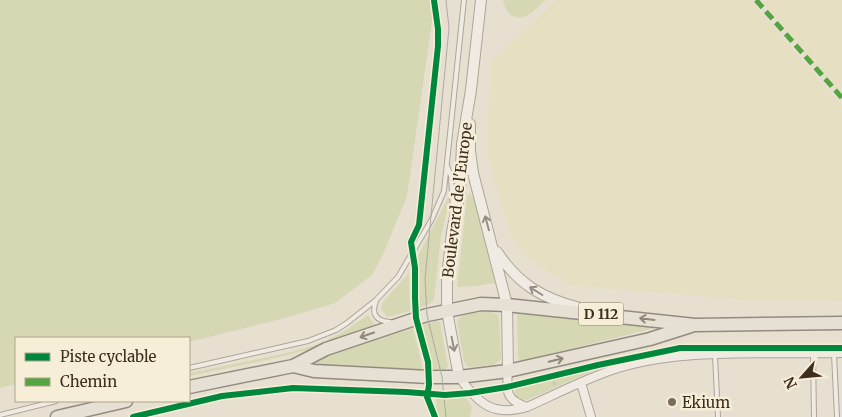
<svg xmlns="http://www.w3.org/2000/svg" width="842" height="417" viewBox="0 0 842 417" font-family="Merriweather,serif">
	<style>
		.farmland { fill: #e6dfc2 }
		.green { fill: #d6d7b3 }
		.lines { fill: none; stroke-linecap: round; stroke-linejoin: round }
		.service-casing { stroke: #ada599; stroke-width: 6 }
		.minor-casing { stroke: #ada599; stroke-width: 10 }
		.tertiary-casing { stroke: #ada599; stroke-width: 12 }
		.primary-casing { stroke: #928b80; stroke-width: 15 }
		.path { stroke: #c8c2b9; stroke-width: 2; stroke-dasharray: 4 2.5; stroke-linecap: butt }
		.service { stroke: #efebe3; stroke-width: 4 }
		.minor { stroke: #efebe3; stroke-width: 8 }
		.tertiary { stroke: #efebe3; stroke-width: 10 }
		.primary { stroke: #e6e1d4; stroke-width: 12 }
		.tram { stroke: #afaaa2; stroke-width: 1 }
		.quiet { stroke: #54a441; stroke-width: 5; stroke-dasharray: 10 5; stroke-linecap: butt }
		.cycleway-casing { stroke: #f7eed8; stroke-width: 9 }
		.cycleway { stroke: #00873e; stroke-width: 6 }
		.oneway { stroke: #968c82 }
		.oneway2 { stroke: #92887a }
		.poi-dot { fill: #786c5e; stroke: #f7eed8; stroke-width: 2 }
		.labels { text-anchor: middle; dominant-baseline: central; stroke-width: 5; stroke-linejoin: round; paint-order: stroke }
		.shield { fill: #f7eed8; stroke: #756857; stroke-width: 1 }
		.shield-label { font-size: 14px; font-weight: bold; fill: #3d2e20 }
		.street-label { font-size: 15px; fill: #3d2e20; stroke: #f7eed8 }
		.poi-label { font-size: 15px; fill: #3d2e20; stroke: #f7eed8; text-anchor: start }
	</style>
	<rect width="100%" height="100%" fill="#e7e0d1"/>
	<path class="farmland" d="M 556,0 L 750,0 L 842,106 L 842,301 L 765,302 L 570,285 L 539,266 L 521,252 L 510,234 L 488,157 L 488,113 L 492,61 Z
		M 765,0 L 842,0 L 842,100 L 763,2 Z"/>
	<path class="green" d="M 0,0 L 432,0 L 434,7 L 407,196 L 382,257 L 372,275 L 335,303 L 289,317 L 189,342 L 189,338 L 16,338 L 16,384 L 0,388 Z
		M 503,0 L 545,0 C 540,5 535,11 530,14 C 516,23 505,14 503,0 Z
		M 470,193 L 476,204 L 495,283 L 476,286 L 457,287 L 467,196 Z
		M 449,196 L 450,198 L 441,237 L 434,299 L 430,304 L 418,308 L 417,283 L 418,256 Z
		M 409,273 L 410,311 L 387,317 L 381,308 L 383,302 Z
		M 492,312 L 498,315 L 499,319 L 501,359 L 494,365 L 468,367 L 464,361 L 457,322 C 462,310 481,313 492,312 Z
		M 517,313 L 654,327 L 655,328 L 521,361 L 518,358 Z
		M 368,315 L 376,327 C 316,352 252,363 189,376 L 189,373 L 283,354 L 319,344 L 343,332 Z
		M 437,321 L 440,322 L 448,367 L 445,369 L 431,369 L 420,326 Z
		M 413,328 L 423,369 L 311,366 L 309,361 Z
		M 595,370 L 527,400 L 519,399 L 516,396 L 514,388 Z
		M 465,396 L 472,407 L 470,417 L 437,417 L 436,398 Z"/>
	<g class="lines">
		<defs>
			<path id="service" d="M 447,166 L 451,176 L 453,208
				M 376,301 C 371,314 376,321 390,322
				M 813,354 L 814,417
				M 834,354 L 837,417
				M 715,355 L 718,417
				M 189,368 L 308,341 L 336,330 L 347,323 L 376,300 L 398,277 L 432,219 L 444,191 L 464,0
				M 0,415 L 56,401"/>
			<path id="minor" d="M 508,371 C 506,392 506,400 527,407
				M 459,377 C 479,404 493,417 527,407 C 556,394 585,379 615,369 C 684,347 769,355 842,353
				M 581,383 L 591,417"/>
			<path id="tertiary" d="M 470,124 L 470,151 L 473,173 L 507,305 L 508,371
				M 497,252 C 518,284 543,299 580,308
				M 459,377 L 447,311 L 447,278 L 452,232 L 460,192 L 462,144 L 471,90 L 481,0"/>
			<path id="primary" d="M 293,366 L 314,371 L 429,377 L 459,377 L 508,371 L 650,339 L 691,326
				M 189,387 L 293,366 L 326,349 L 427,315 L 481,304 L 507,305 L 695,325 L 842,323
				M 57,417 L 126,401"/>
		</defs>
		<use href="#service" class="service-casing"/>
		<use href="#minor" class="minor-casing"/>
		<use href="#tertiary" class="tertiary-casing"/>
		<use href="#primary" class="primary-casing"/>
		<path class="path" d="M 551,376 L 555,385"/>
		<use href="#service" class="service"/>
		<use href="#minor" class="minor"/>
		<use href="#tertiary" class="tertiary"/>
		<use href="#primary" class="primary"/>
		<path class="tram" d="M 446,417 L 442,377 L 427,315 L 425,279 L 449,28 L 446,0"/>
		<path class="quiet" d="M 756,0 L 842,98"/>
		<defs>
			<path id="cycleway" d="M 434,0 L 438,29 L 438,46 L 419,225 L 411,242 L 415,268 L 415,298 L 416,318 L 428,362 L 429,385 L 427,397 L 435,417
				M 133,417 L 222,396 L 293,388 L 406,392 L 445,395 L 470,393 L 507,387 L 598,365 L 680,348 L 842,348"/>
		</defs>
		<use href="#cycleway" class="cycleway-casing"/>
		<use href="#cycleway" class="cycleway"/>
	</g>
	<defs><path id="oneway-shaft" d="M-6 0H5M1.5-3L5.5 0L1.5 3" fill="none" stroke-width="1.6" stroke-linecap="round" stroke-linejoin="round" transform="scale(1.25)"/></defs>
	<g class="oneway">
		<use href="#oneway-shaft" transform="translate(487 223) rotate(-105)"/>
		<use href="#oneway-shaft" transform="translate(536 291) rotate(-148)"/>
		<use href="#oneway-shaft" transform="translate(453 344) rotate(79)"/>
	</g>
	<g class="oneway2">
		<use href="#oneway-shaft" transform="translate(647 319) rotate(-173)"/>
		<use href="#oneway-shaft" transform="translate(367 335) rotate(161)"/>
		<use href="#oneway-shaft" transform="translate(556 360) rotate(-13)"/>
	</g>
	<circle class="poi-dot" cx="672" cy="402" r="5"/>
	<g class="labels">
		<rect class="shield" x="578.5" y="302.5" width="45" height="23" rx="4"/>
		<g class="shield-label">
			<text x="601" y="314">D 112</text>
		</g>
		<g class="street-label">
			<text transform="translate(457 200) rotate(-83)">Boulevard de l'Europe</text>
		</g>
		<g class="poi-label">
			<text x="682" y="402">Ekium</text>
		</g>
	</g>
	<rect x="15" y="337" width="175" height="65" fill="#f7eed8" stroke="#ada18e"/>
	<rect x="25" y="353" width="25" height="8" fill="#00873e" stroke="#ada18e"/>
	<text x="60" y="362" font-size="15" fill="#3d2e20">Piste cyclable</text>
	<rect x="25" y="378" width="25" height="8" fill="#54a441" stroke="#ada18e"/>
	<text x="60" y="387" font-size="15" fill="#3d2e20">Chemin</text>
	<g transform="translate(802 377) rotate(243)" stroke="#f7eed8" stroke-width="4" paint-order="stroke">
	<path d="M0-4L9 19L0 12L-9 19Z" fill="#3d2e20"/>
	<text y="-8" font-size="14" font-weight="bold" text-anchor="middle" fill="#3d2e20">N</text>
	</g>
</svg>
